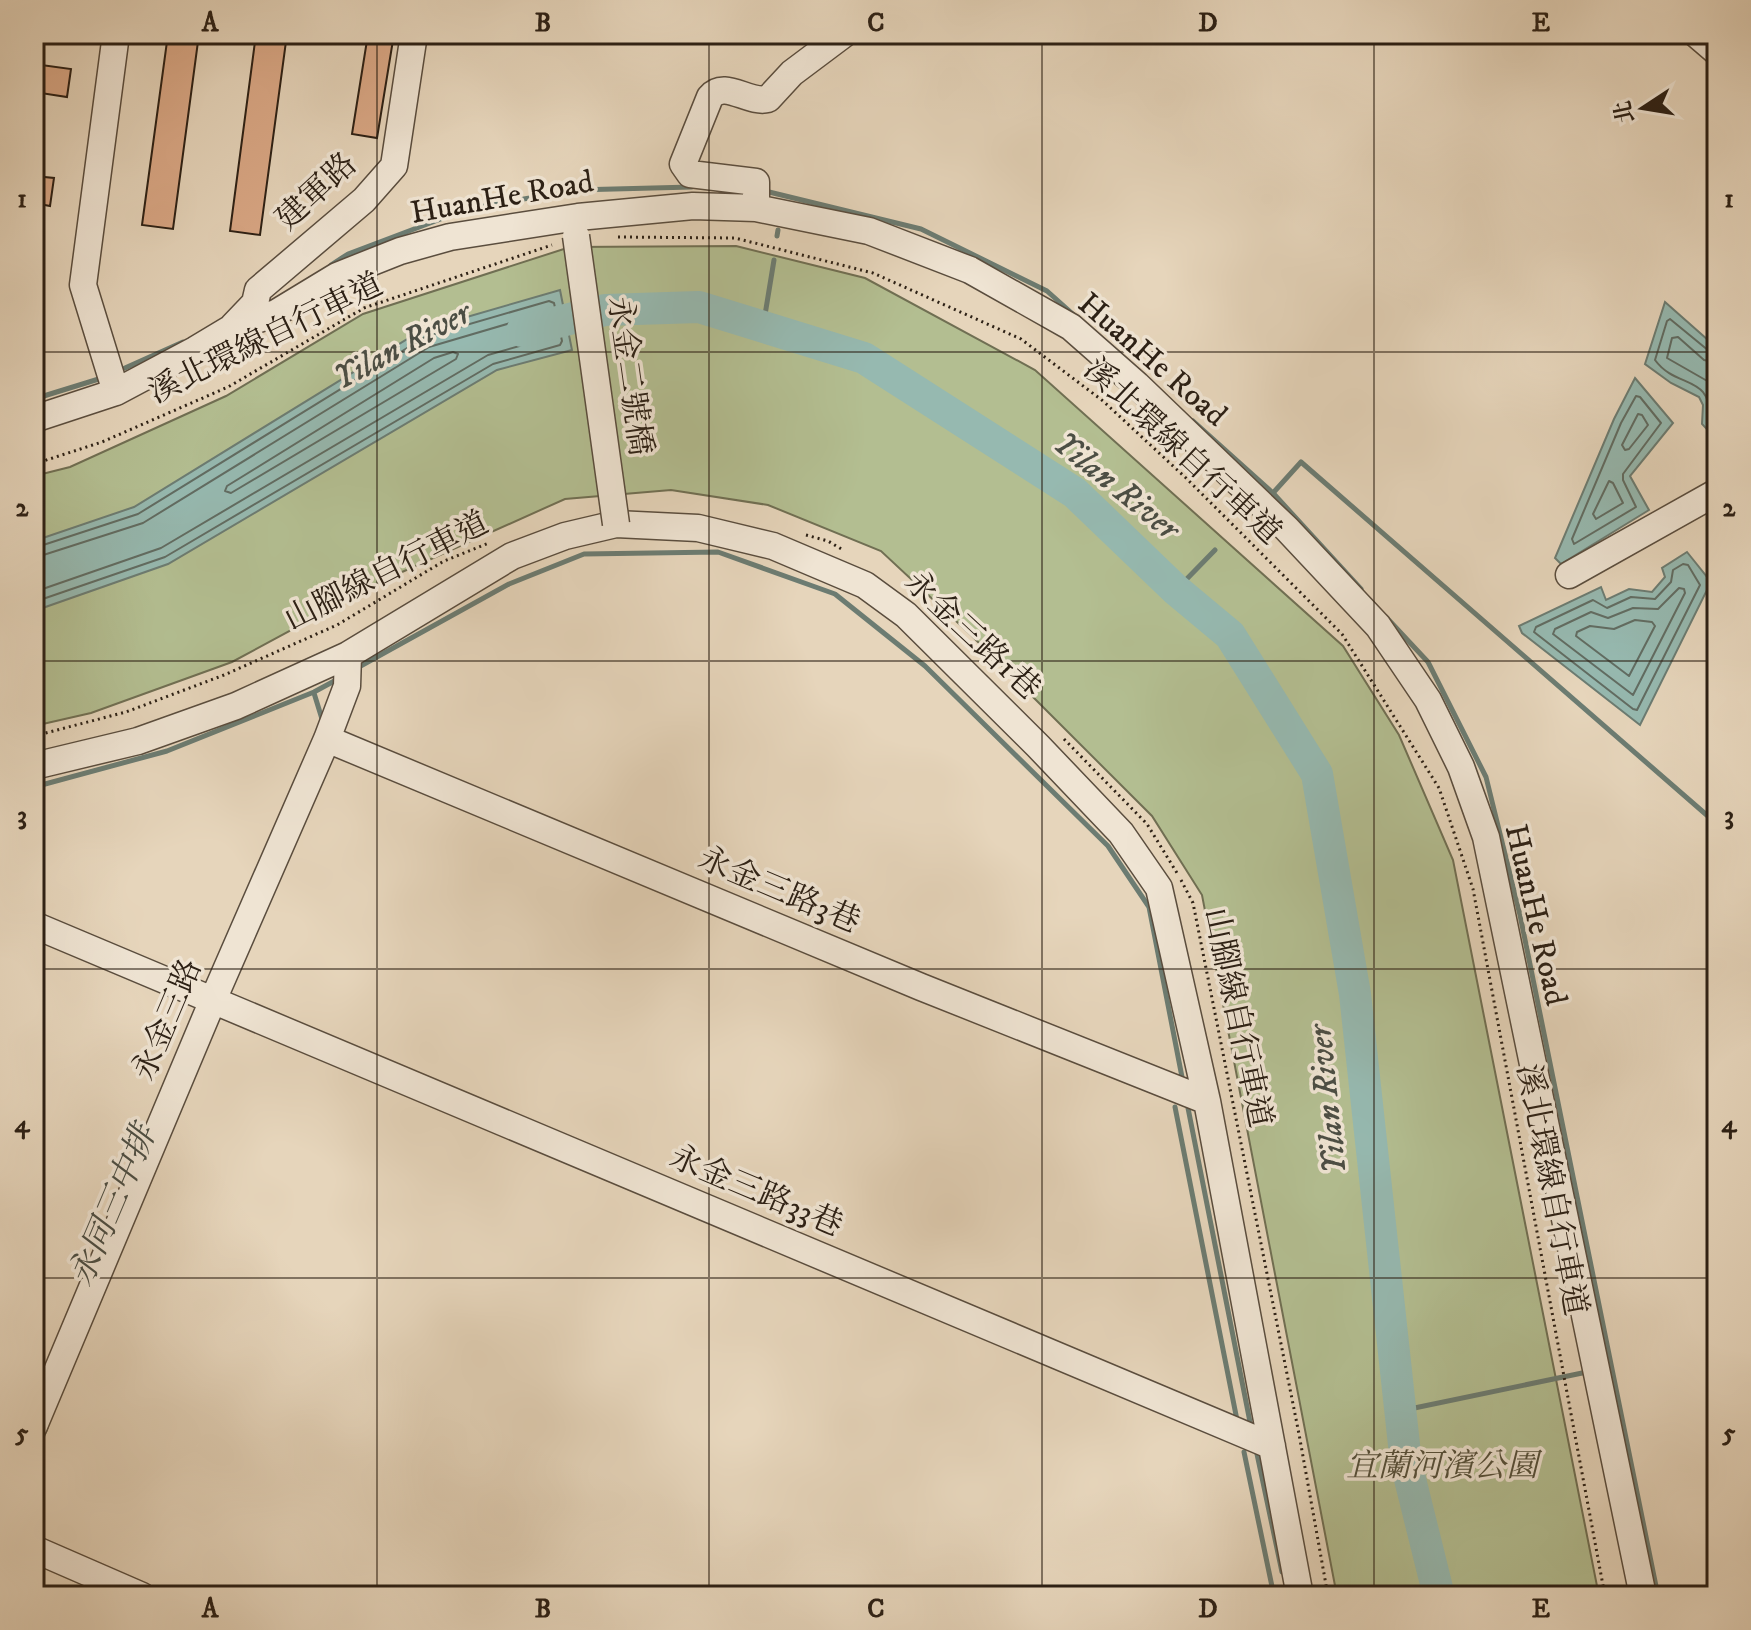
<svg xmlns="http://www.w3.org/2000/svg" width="1751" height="1630" viewBox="0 0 1751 1630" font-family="'IM FELL DW Pica','Noto Serif TC',serif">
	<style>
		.green { fill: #b3be91; stroke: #706f53; stroke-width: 2 }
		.water { fill: #96b9b0; stroke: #6c7c72; stroke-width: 2 }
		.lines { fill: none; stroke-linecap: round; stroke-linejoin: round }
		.shore { stroke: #616c62; stroke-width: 2 }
		.stream { stroke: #6c7c72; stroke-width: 5 }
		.river { stroke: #96b9b0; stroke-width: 32 }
		.building { fill: #daa886; stroke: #2c2015; stroke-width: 2 }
		.minor-casing { stroke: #5a4d3e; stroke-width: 29 }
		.path { stroke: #2c2015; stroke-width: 3; stroke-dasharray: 2 4; stroke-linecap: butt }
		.minor { stroke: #efe4d3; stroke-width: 26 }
		.minor-bridge-casing { stroke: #5a4d3e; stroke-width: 29; stroke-linecap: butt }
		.minor-bridge { stroke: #efe4d3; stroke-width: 26 }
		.grid { fill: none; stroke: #2c2015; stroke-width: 2; stroke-opacity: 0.55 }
		.labels { text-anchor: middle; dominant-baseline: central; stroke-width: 7; stroke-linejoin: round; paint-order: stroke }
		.street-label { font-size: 32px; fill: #2c2015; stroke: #efe4d3 }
		.park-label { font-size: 32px; font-style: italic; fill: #544f3a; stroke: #efe4d3 }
		.water-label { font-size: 34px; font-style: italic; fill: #4c4e44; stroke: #efe4d3 }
		.neatline { fill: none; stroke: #2c2015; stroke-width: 3 }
		.grid-label { font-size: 26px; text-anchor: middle; font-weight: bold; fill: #2c2015 }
	</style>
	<rect width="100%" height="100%" fill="#e6d5bb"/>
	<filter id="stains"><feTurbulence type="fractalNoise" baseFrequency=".0025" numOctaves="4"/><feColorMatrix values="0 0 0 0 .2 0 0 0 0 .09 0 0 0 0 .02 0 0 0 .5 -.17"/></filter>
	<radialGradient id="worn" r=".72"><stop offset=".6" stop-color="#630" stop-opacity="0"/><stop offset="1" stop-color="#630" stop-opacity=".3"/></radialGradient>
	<path class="green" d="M 736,246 L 865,278 L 1035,370 L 1343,646 L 1399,735 L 1453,860 L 1599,1596 L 1337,1596 L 1202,895 L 1152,816 L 971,635 L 881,551 L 768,505 L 671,490 L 565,499 L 382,581 L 232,662 L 91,713 L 34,726 L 34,476 L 70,467 L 226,396 L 363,314 L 570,247 Z"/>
	<path class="water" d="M 560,290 L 572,350 L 497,370 L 168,564 L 34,611 L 34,541 L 134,507 L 422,330 Z
		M 1665,302 L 1717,348 L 1717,440 L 1702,424 L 1703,405 L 1699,397 L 1671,383 L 1645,364 Z
		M 1635,378 L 1673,423 L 1630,476 L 1649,510 L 1561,564 L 1555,558 L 1614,419 Z
		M 1687,552 L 1711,582 L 1640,725 L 1522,633 L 1519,626 L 1601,587 L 1606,600 L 1629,589 L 1652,592 L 1665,577 L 1662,568 Z"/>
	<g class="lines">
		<path class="shore" d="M 453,352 L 458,354 L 456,359 L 231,493 L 225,491 L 227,486 L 434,358 Z
			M 1717,353 L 1709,351 L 1670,319 L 1667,321 L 1655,360 C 1677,390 1712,373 1710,421 L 1717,428
			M 1717,363 L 1704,360 L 1678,337 L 1672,338 L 1667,358 L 1709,382 L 1717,392
			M 1636,396 L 1640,397 L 1661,423 L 1623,474 L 1623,480 L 1636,507 L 1574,544 L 1572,539 L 1621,423 Z
			M 1638,414 L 1642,415 L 1648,425 L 1629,449 L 1625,450 L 1622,445 Z
			M 1609,481 L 1613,483 L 1623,503 L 1596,519 L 1593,514 Z
			M 34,548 L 138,514 L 425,337 L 549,301 L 554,303 L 562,341 L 560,345 L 493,364 L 165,557 L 34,602
			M 34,558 L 143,523 L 429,347 L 541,314 L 546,316 L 550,334 L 548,338 L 488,355 L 161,548 L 34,592
			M 1683,564 L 1688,565 L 1700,585 L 1637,710 L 1633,709 L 1534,632 L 1536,627 L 1593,600 L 1607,608 L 1631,597 L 1655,599 L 1671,582 L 1673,570 Z
			M 1679,588 L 1684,589 L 1685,593 L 1633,695 L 1553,634 L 1555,629 L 1591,612 L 1608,618 L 1633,608 L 1658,609 Z
			M 1635,620 L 1652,622 L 1655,626 L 1629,676 L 1576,636 L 1577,632 L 1590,626 L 1614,629 Z"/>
		<path class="stream" d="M 765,191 L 921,229 L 1047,291 L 1075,316
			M 777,236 L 778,230
			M 331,265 L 348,254 L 467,209 L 575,190 L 692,187
			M 763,327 L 774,260
			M 125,368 L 183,342
			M 34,399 L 102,378
			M 1193,421 L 1273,493 L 1361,589
			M 1273,493 L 1301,462 L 1717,824
			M 1176,590 L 1215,550
			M 1386,617 L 1428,662 L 1486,777 L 1520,915 L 1658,1596
			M 357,668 L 509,584 L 584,554 L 718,552 L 835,594 L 925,666 L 1108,846 L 1149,907 L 1182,1077
			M 314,693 L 322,719
			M 34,787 L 167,751 L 314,692 L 338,679
			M 1175,1107 L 1237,1420
			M 1188,1108 L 1250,1422
			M 1400,1411 L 1587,1372
			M 1244,1452 L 1274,1596
			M 1257,1454 L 1282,1572
			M 34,1457 L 46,1428"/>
		<path class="river" d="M 522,331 L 605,310 L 699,307 L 864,358 L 1075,493 L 1176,590 L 1230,635 L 1317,774 L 1355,994 L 1406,1463 L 1439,1596"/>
	</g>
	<path class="building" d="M 168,34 L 199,34 L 173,229 L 142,225 Z
		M 256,34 L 287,34 L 260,235 L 230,231 Z
		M 368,34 L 394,34 L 377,138 L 352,134 Z
		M 34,64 L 71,69 L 67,97 L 34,92 Z
		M 34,176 L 54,178 L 50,206 L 34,203 Z"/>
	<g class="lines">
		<defs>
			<path id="minor" d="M 1696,34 L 1717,52
				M 756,208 L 756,182 L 690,174 L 683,164 L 710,97 C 725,79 748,104 768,99 L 792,73 L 844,34
				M 233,326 L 255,303 L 258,290 L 364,200 L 394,166 L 414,34
				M 116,392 L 83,285 L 116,34
				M 34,419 L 116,392 L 195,350 L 230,329 L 276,313 L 337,276 L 400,251 L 450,237 L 578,217 L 693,206 L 756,208 L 869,231 L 970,270 L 1071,327 L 1137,385 L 1287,529 L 1378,626 L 1428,700 L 1461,767 L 1486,837 L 1643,1596
				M 1569,575 L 1717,492
				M 327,739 L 921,987 L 1207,1101
				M 34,766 L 138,741 L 236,706 L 348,655 L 512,556 L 565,536 L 616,524 L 698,528 L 773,546 L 865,585 L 906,615 L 1038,746 L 1121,833 L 1159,888 L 1207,1101 L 1300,1596
				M 34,925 L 1272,1446
				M 34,1426 L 213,1000 L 327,739 L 347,686 L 348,655
				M 34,1549 L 142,1596"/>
		</defs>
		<use href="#minor" class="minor-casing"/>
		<path class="path" d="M 618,237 L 735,238 L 873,273 L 1021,339 L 1103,401 L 1186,478 L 1342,634 L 1439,788 L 1473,889 L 1605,1596
			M 34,464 L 102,442 L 228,387 L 364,308 L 552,245
			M 806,535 L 828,541 L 843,550
			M 34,736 L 126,712 L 224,675 L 337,625 L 444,561 L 489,543
			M 1064,739 L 1147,824 L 1177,873
			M 1181,880 L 1193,903 L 1299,1434 L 1328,1596"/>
		<use href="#minor" class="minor"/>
		<defs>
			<path id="minor-bridge" d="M 576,236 L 616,524"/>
		</defs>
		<use href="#minor-bridge" class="minor-bridge-casing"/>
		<use href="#minor-bridge" class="minor-bridge"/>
	</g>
	<path class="grid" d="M 377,34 L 377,1596M 709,34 L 709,1596M 1042,34 L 1042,1596M 1374,34 L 1374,1596M 34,352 L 1717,352M 34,661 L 1717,661M 34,969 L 1717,969M 34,1278 L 1717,1278"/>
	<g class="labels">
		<g class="street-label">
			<text transform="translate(317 192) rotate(-43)">建軍路</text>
			<text transform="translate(502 198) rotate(-10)">HuanHe Road</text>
			<text transform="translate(266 339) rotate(-26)">溪北環線自行車道</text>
			<text transform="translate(1152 360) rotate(41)">HuanHe Road</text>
			<text transform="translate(629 376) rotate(82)">永金二號橋</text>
			<text transform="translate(1182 452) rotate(43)">溪北環線自行車道</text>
			<text transform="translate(387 572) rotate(-27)">山腳線自行車道</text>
			<text transform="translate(972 636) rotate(43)">永金三路1巷</text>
			<text transform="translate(779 891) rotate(23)">永金三路3巷</text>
			<text transform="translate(1535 915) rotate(77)">HuanHe Road</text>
			<text transform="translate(1237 1018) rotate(78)">山腳線自行車道</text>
			<text transform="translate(168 1020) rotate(-67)">永金三路</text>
			<text transform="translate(1551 1190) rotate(79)">溪北環線自行車道</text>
			<text transform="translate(756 1192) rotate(23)">永金三路33巷</text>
		</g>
		<g class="park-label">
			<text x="1442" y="1467">宜蘭河濱公園</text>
		</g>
		<g class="water-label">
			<text transform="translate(402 346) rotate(-28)">Yilan River</text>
			<text transform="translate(1116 486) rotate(39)">Yilan River</text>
			<text transform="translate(1328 1100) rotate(-96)">Yilan River</text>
			<text transform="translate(113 1206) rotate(-67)">永同三中排</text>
		</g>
	</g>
	<rect width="1751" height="1630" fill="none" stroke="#e6d5bb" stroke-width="88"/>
	<g transform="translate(1643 108) rotate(258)" stroke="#efe4d3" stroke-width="6" paint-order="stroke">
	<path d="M0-6L14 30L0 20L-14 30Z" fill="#2c2015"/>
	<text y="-12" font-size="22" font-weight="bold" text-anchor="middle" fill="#2c2015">北</text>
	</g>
	<rect x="44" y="44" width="1663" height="1542" class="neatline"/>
	<g class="grid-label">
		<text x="210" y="31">A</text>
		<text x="543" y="31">B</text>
		<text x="876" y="31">C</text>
		<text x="1208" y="31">D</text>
		<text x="1541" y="31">E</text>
		<text x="22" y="207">1</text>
		<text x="1729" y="207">1</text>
		<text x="22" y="516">2</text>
		<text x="1729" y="516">2</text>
		<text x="22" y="824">3</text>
		<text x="1729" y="824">3</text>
		<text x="22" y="1132">4</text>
		<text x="1729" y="1132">4</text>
		<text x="22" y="1441">5</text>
		<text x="1729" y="1441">5</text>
		<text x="210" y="1617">A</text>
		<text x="543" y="1617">B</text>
		<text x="876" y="1617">C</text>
		<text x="1208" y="1617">D</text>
		<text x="1541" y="1617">E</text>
	</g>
	<rect width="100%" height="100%" filter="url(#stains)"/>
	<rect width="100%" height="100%" fill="url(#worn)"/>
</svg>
